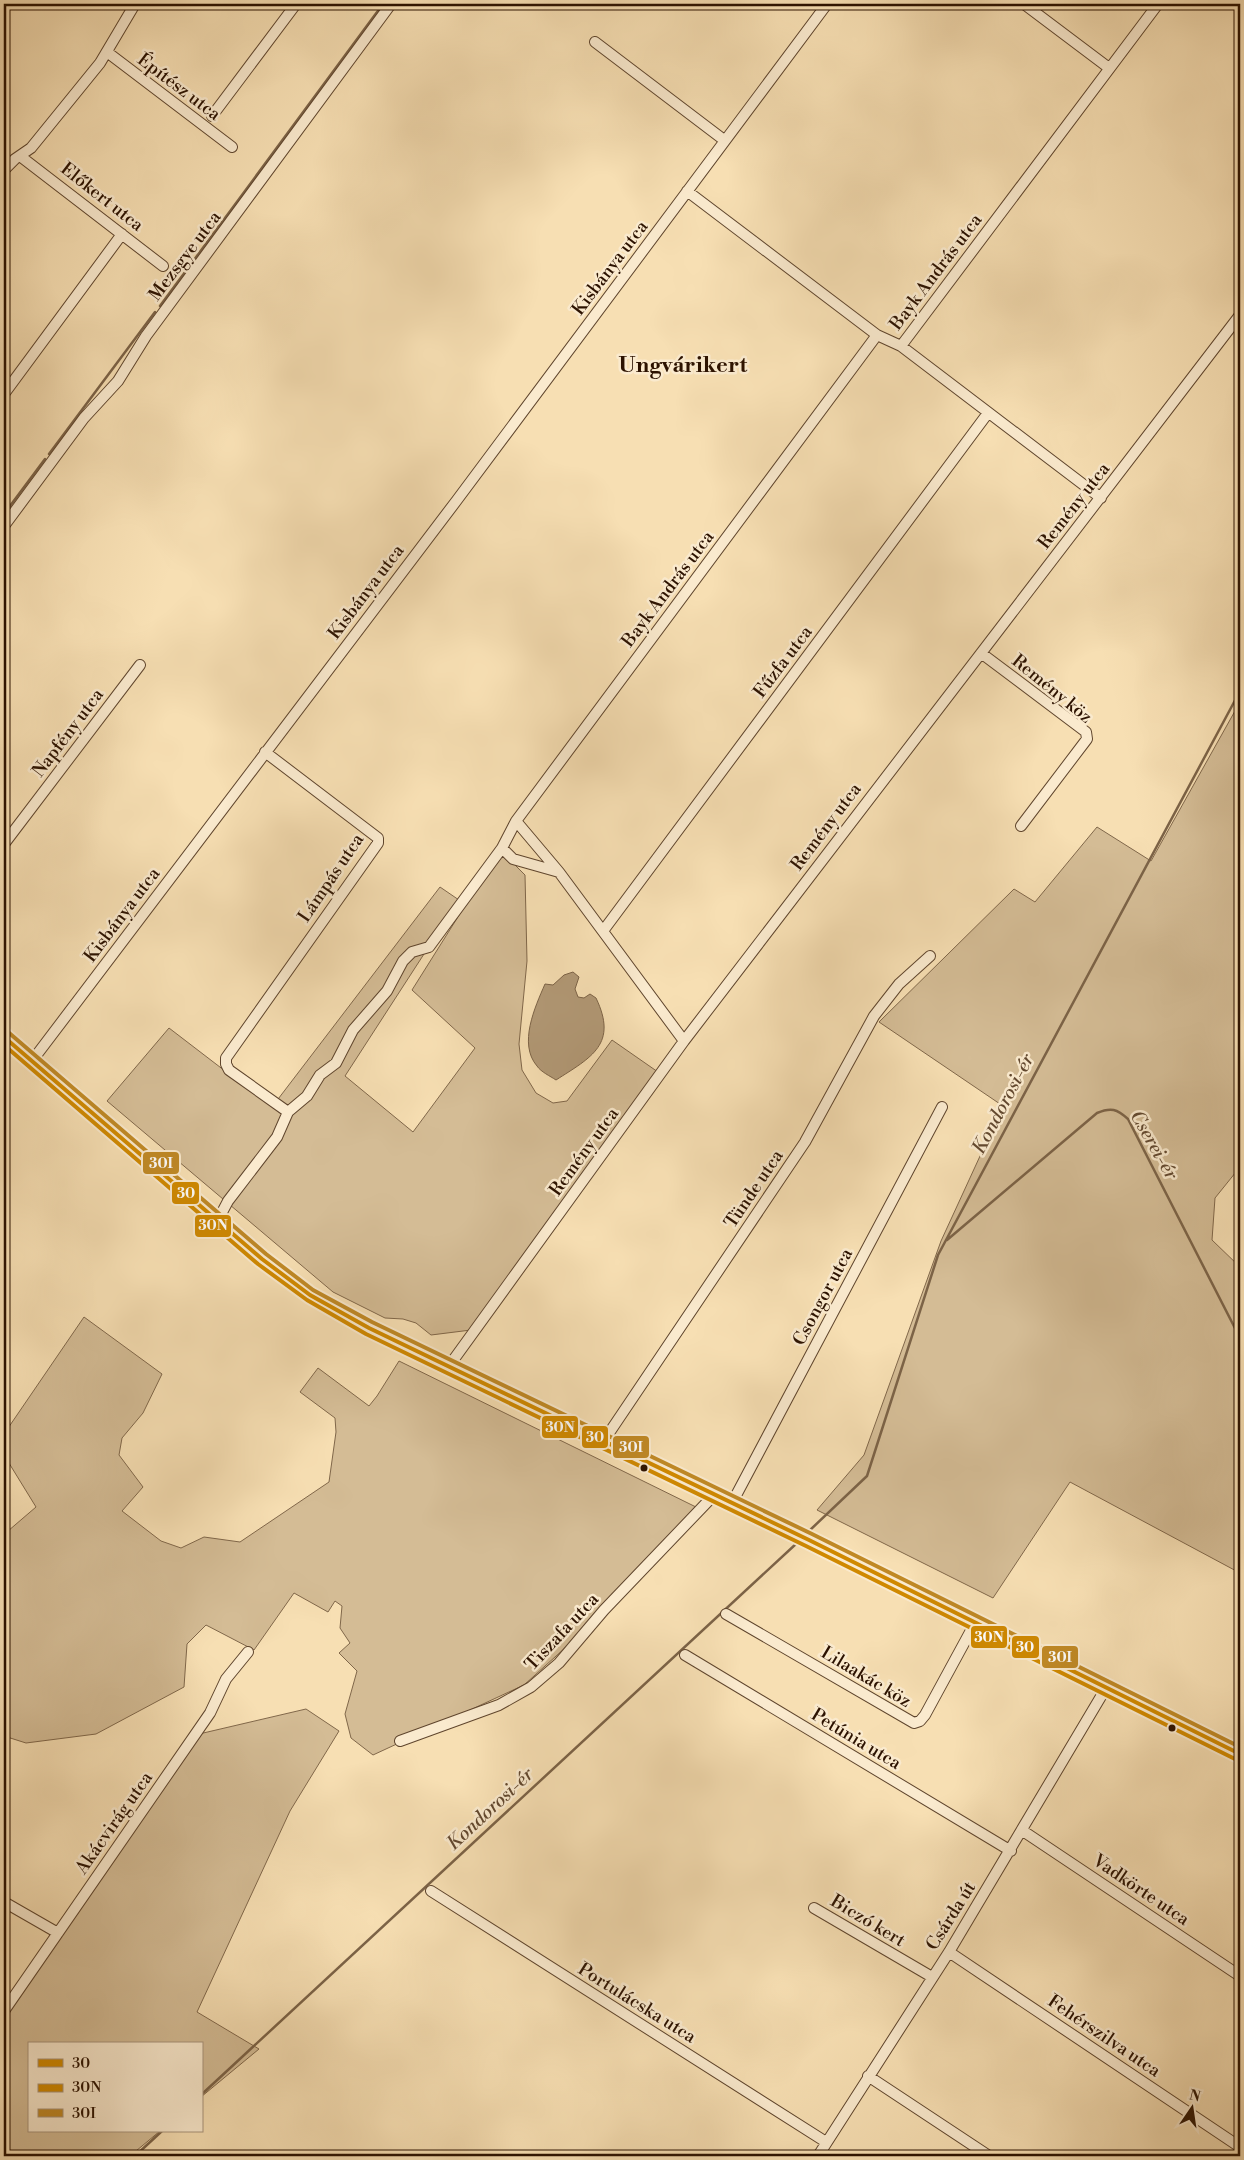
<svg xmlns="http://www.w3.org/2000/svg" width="1244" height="2160" viewBox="0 0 1244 2160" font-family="'Libre Bodoni',serif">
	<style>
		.green { fill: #d4bc95; stroke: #80674a }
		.water { fill: #b29976; stroke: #7c6347 }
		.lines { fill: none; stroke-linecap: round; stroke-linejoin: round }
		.stream { stroke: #7c6347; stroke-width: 2.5 }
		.minor-casing { stroke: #5f452d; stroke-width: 12 }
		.major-casing { stroke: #2c1200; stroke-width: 15 }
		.minor { stroke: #faeace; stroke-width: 10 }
		.major { stroke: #f7dfb3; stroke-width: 12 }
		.bus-1-casing { stroke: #faeace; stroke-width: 8 }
		.bus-2-casing { stroke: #faeace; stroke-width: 8 }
		.bus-3-casing { stroke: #faeace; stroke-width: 8 }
		.bus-1 { stroke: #d08900; stroke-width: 4 }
		.bus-2 { stroke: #d08900; stroke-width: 4 }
		.bus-3 { stroke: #c08925; stroke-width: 4 }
		.bus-dot { fill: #2c1200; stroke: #faeace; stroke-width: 2 }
		.labels { text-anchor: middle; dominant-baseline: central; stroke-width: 5; stroke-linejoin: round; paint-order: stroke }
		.street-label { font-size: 18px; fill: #2c1200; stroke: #faeace }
		.water-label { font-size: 19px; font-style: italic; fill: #62482f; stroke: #faeace }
		.district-label { font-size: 22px; font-weight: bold; fill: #2c1200; stroke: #faeace }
		.line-badge { stroke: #faeace; stroke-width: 2 }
		.badge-label { font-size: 14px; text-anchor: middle; font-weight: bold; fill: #fff }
	</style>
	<rect width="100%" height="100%" fill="#f7dfb3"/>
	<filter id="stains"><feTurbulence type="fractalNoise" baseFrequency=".004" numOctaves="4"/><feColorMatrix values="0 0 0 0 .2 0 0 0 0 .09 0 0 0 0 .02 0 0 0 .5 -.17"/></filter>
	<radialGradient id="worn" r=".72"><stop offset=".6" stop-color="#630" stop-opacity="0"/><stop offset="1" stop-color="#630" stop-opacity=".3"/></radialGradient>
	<path class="green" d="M 1240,702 L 1240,1167 L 1215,1198 L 1212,1240 L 1240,1267 L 1240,1573 L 1070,1482 L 993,1598 L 817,1510 L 864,1455 L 941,1241 L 1003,1106 L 879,1022 L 1014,889 L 1035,902 L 1097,827 L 1151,861 Z
		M 500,850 L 525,875 L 527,961 L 519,1044 L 522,1070 L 536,1093 L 553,1103 L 567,1101 L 612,1040 L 658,1072 L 471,1330 L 431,1335 L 416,1323 L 403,1319 L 385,1318 L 333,1292 L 107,1101 L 169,1028 L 272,1107 L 440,887 L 459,900 L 345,1076 L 413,1132 L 475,1048 L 412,990 Z
		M 84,1317 L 162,1374 L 143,1413 L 122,1438 L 119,1455 L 143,1487 L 122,1511 L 161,1541 L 181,1548 L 204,1537 L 240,1542 L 329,1482 L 336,1432 L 335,1418 L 300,1392 L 318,1368 L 369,1406 L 377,1396 L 399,1361 L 698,1508 L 597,1619 L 524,1685 L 373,1755 L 351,1738 L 345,1714 L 357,1671 L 339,1653 L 350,1643 L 340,1628 L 342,1606 L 335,1601 L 328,1612 L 294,1593 L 254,1650 L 206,1625 L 187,1644 L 184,1687 L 96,1734 L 26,1743 L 4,1736 L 4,1526 L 8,1531 L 36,1507 L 4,1455 L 4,1434 Z
		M 306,1709 L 339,1731 L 290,1811 L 197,2012 L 259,2049 L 201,2097 L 201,2044 L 29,2044 L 29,2131 L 160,2131 L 130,2156 L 4,2156 L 4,2018 L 199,1734 Z"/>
	<path class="water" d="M 573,972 L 579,977 L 575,989 L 578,997 L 584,998 L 590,994 L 596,998 C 618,1044 592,1057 556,1080 C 550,1076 541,1072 537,1066 C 518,1044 535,1007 545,984 L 553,985 L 564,975 Z"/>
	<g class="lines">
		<path class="stream" d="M 160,306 L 383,4
			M 49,454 L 155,312
			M 4,514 L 45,459
			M 947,1240 L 1097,1113 C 1111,1107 1117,1109 1128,1119 L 1240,1338
			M 809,1531 L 867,1476 L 938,1255 L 1240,691
			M 201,2095 L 797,1543
			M 135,2156 L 162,2131"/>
		<defs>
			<path id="minor" d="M 1024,4 L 1109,68
				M 595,42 L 724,140
				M 107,52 L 232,147
				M 212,116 L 296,4
				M 20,156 L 163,266
				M 4,170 L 15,159 L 31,148 L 100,63 L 135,4
				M 687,191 L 877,335
				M 901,346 L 1101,498
				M 4,394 L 122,234
				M 4,526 L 84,418 L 118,381 L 146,336 L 391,4
				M 981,653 L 1086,732 L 1087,739 L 1021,826
				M 265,752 L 378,838 L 378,843 L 226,1058 L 226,1064 L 229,1070 L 288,1112
				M 516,821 L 559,872 L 684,1041
				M 4,844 L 140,665
				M 502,848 L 513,859 L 559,872
				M 603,931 L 988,413
				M 32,1061 L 457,500 L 827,4
				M 218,1220 L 228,1201 L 277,1137 L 288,1112 L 307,1096 L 320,1075 L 336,1063 L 353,1030 L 387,991 L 403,961 L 412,952 L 429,947 L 502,848 L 516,821 L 877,335 L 901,346 L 1158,4
				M 449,1366 L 684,1041 L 1240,315
				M 603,1442 L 805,1142 L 874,1016 L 899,984 L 930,956
				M 732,1503 L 942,1107
				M 726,1614 L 914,1723 L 920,1721 L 925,1715 L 975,1623
				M 685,1655 L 1011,1851
				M 400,1741 L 499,1705 L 531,1687 L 559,1663 L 604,1610 L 714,1495
				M 1023,1831 L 1240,1976
				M 431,1891 L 826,2142
				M 4,1902 L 58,1933
				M 814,1908 L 932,1977
				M 949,1952 L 1240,2147
				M 4,2011 L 210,1713 L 226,1679 L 248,1652
				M 868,2076 L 989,2156
				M 818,2156 L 949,1952 L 1106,1688"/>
			<path id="major" d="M 4,1037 L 262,1259 L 310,1295 L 369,1328 L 809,1540 L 941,1607 L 1065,1666 L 1158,1715 L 1240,1754"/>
		</defs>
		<use href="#minor" class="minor-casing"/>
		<use href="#major" class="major-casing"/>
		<use href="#minor" class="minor"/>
		<use href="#major" class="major"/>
		<defs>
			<path id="bus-1" d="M 4,1037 L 262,1259 L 310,1295 L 369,1328 L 809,1540 L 1240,1754"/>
			<path id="bus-2" d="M 4,1045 L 258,1264 L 307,1300 L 366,1334 L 806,1546 L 1237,1760"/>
			<path id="bus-3" d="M 8,1032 L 266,1254 L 313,1290 L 372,1322 L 812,1534 L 1240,1747"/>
		</defs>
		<use href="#bus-1" class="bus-1-casing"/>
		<use href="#bus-2" class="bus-2-casing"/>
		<use href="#bus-3" class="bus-3-casing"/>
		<use href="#bus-1" class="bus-1"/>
		<use href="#bus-2" class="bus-2"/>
		<use href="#bus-3" class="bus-3"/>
	</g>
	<g class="bus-dot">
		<circle cx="644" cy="1468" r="4.5"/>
		<circle cx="1172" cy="1728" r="4.5"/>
	</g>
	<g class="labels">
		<g class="street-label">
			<text transform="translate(179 87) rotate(37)">Építész utca</text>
			<text transform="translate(102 197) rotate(38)">Előkert utca</text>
			<text transform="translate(185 256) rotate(-53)">Mezsgye utca</text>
			<text transform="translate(610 268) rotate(-53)">Kisbánya utca</text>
			<text transform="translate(936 272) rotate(-53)">Bayk András utca</text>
			<text transform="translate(1074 506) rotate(-52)">Remény utca</text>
			<text transform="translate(668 589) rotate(-53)">Bayk András utca</text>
			<text transform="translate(366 592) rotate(-53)">Kisbánya utca</text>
			<text transform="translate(783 662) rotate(-53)">Fűzfa utca</text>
			<text transform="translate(1052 689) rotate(39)">Remény köz</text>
			<text transform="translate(68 733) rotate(-53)">Napfény utca</text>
			<text transform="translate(826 827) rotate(-53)">Remény utca</text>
			<text transform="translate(331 878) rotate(-56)">Lámpás utca</text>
			<text transform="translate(122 915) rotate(-53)">Kisbánya utca</text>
			<text transform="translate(584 1152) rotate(-54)">Remény utca</text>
			<text transform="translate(754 1189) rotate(-56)">Tünde utca</text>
			<text transform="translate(823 1297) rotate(-62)">Csongor utca</text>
			<text transform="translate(562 1632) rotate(-47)">Tiszafa utca</text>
			<text transform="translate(866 1677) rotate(31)">Lilaakác köz</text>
			<text transform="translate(856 1739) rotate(31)">Petúnia utca</text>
			<text transform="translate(114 1823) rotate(-55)">Akácvirág utca</text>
			<text transform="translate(1141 1890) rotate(34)">Vadkörte utca</text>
			<text transform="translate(951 1916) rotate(-58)">Csárda út</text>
			<text transform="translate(868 1921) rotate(31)">Biczó kert</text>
			<text transform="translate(637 2003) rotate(32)">Portulácska utca</text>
			<text transform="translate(1104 2036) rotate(34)">Fehérszilva utca</text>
		</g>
		<g class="water-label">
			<text transform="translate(1003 1104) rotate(-62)">Kondorosi-ér</text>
			<text transform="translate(1154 1145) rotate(60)">Cserei-ér</text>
			<text transform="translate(490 1809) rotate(-43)">Kondorosi-ér</text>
		</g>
		<g class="district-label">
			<text x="683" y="365">Ungvárikert</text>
		</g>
	</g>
	<g class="line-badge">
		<rect x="142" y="1151" width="38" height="24" rx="5" fill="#c08925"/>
		<rect x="171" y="1181" width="29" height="24" rx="5" fill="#d08900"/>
		<rect x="194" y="1214" width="38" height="24" rx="5" fill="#d08900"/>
		<rect x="541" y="1415" width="38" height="24" rx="5" fill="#d08900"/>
		<rect x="581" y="1425" width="28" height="24" rx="5" fill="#d08900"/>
		<rect x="612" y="1435" width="38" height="24" rx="5" fill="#c08925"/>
		<rect x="970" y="1625" width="38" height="24" rx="5" fill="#d08900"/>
		<rect x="1011" y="1635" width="29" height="24" rx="5" fill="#d08900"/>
		<rect x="1041" y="1645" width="38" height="24" rx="5" fill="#c08925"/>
	</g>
	<g class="badge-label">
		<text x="161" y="1168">30I</text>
		<text x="186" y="1198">30</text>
		<text x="213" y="1230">30N</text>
		<text x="560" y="1432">30N</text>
		<text x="595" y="1442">30</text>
		<text x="631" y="1452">30I</text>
		<text x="989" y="1642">30N</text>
		<text x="1025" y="1652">30</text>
		<text x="1060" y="1662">30I</text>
	</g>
	<rect width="1244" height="2160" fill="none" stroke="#f7dfb3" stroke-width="20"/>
	<rect x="5" y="5" width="1234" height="2150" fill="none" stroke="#2c1200" stroke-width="2.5"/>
	<rect x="10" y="10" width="1224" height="2140" fill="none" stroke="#2c1200"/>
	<rect x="28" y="2042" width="175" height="90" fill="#faeace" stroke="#a8947c"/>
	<rect x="38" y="2059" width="25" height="8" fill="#d08900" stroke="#a8947c"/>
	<text x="72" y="2068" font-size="15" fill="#2c1200">30</text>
	<rect x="38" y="2084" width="25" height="8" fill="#d08900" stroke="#a8947c"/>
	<text x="72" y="2092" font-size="15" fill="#2c1200">30N</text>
	<rect x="38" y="2109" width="25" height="8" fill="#c08925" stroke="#a8947c"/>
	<text x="72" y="2118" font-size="15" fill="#2c1200">30I</text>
	<g transform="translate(1192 2108) rotate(13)" stroke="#faeace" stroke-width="4" paint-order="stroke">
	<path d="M0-4L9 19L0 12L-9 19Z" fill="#2c1200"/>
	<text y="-8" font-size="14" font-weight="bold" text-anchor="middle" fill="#2c1200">N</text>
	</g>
	<rect width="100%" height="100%" filter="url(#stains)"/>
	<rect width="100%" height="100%" fill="url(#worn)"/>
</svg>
